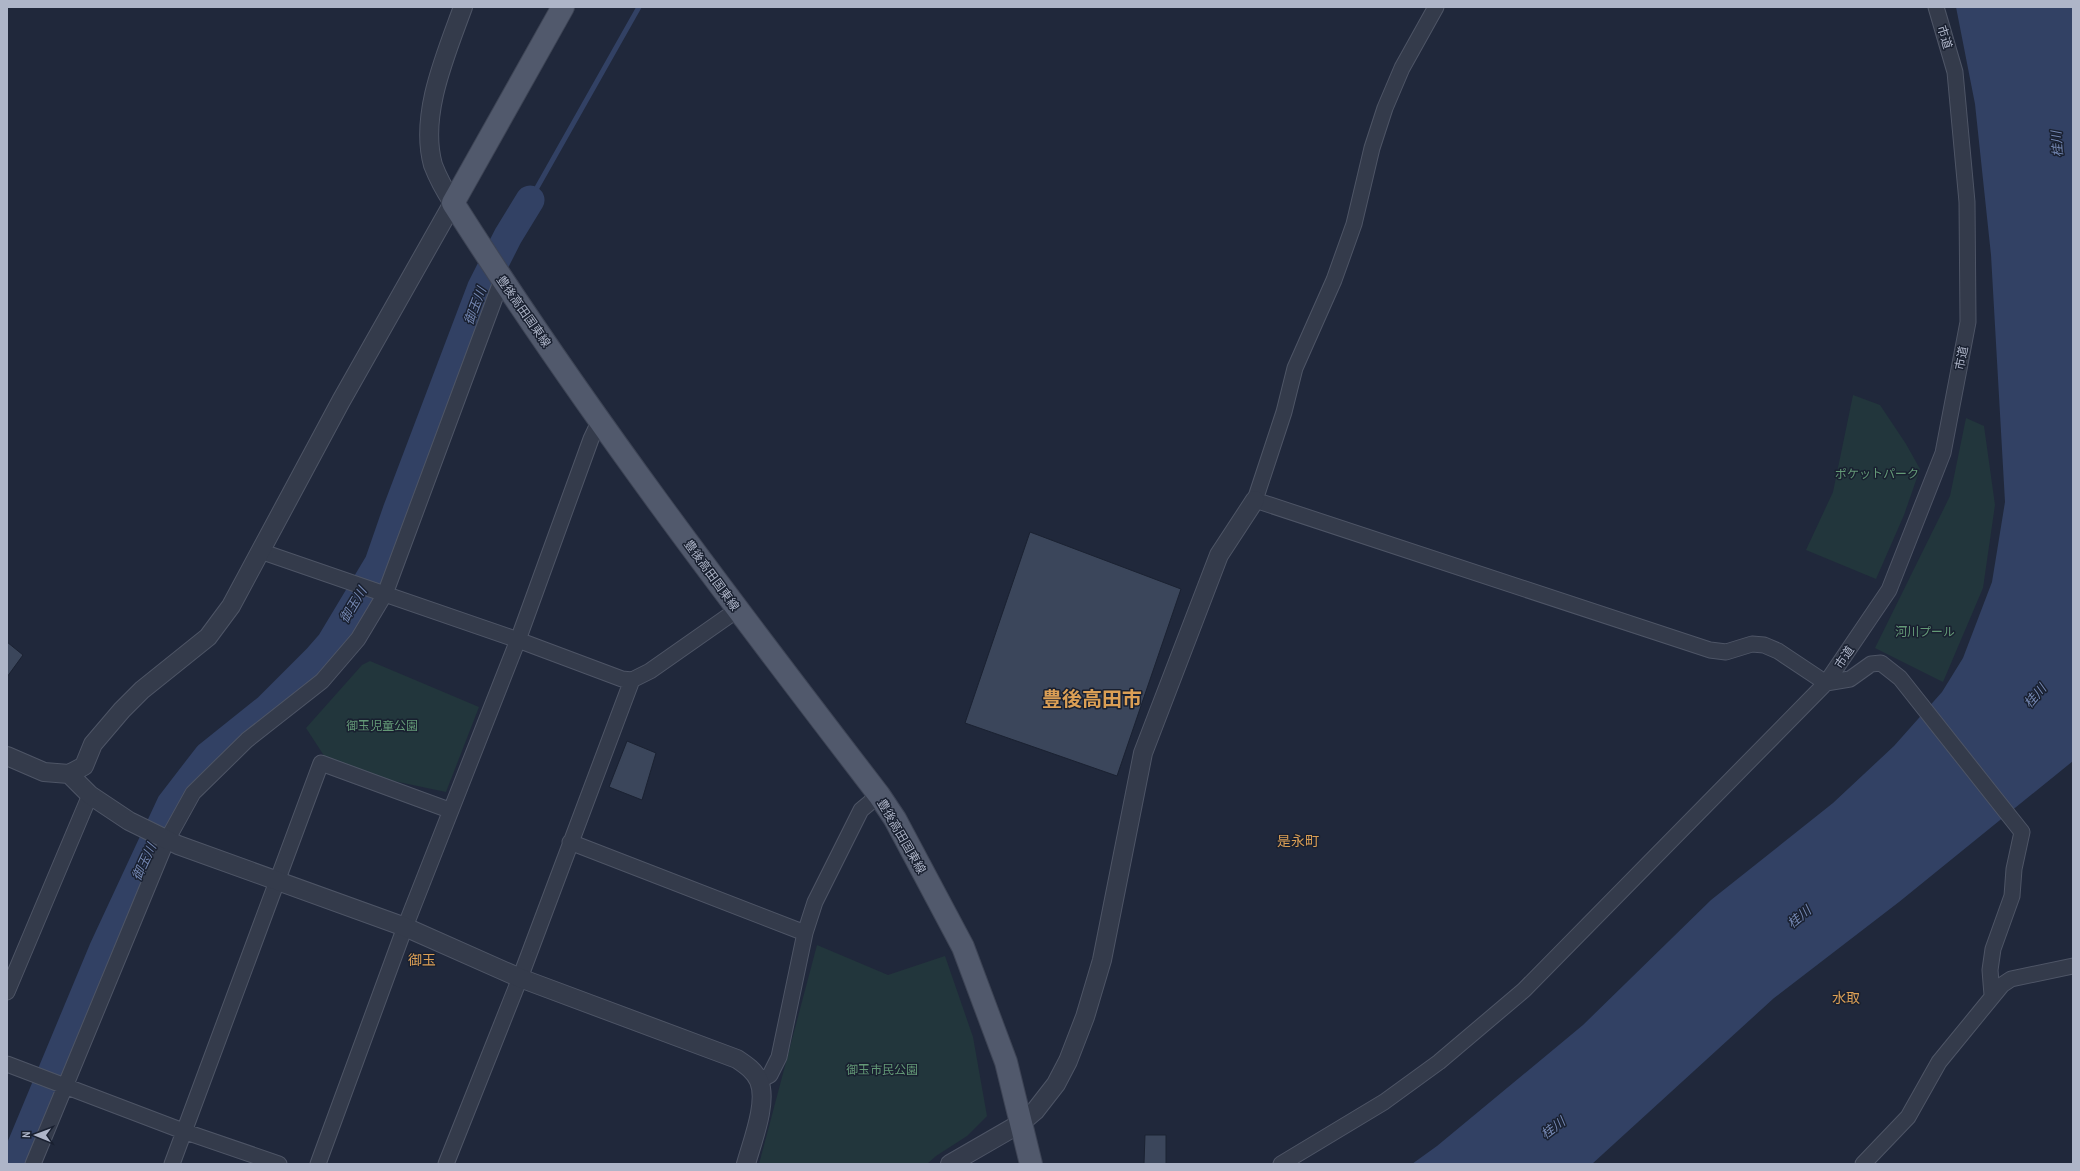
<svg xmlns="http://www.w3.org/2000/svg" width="2080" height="1171" viewBox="0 0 2080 1171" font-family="'PT Sans Narrow','Noto Sans JP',sans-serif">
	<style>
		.green { fill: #22363c }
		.water { fill: #324164 }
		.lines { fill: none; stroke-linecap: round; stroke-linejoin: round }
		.stream { stroke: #324164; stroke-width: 5 }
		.river { stroke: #324164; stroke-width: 29 }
		.building { fill: #3b465b; stroke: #1b2232 }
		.minor-casing { stroke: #4e5566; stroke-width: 17 }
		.tertiary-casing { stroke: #4e5566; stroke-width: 20 }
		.primary-casing { stroke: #3d4455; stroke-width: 24 }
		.minor { stroke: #343b4b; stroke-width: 15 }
		.tertiary { stroke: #343b4b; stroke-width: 18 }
		.primary { stroke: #51596c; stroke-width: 22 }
		.labels { text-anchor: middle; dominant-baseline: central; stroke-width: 3; stroke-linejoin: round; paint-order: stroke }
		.street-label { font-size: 12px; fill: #aeb5c8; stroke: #192030 }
		.park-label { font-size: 12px; fill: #649a77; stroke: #192030 }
		.water-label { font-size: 13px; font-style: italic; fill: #7487b2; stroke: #192030 }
		.quarter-label { font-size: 14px; fill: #db9f55; stroke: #192030 }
		.town-label { font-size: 20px; font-weight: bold; fill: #db9f55; stroke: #192030 }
	</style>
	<rect width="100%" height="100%" fill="#20283b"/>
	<path class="green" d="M 1853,395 L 1880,405 L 1906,444 L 1920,469 L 1904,515 L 1876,579 L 1806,550 L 1833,492 Z
		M 1966,418 L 1984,426 L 1995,505 L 1983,588 L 1943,682 L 1875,648 L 1950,496 Z
		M 370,661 L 479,707 L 446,792 L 332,768 L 306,728 L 362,665 Z
		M 817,945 L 888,975 L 945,956 L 973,1037 L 987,1116 L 967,1136 L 936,1156 L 927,1164 L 759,1164 Z"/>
	<path class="water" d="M 1956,7 L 2073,7 L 2073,761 L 1899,902 L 1774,998 L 1592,1164 L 1412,1164 L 1437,1146 L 1583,1025 L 1711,900 L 1833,803 L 1894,746 L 1942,692 L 1963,658 L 1992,582 L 2005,502 L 1991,255 L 1975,104 Z"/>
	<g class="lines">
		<path class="stream" d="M 530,200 L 639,7"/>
		<path class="river" d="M 14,1164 L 104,948 L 171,804 L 208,756 L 268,708 L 317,659 L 331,643 L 379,563 L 397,511 L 482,287 L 508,236 L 530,200"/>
	</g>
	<path class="building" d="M 1030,532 L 1181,589 L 1117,776 L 965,723 Z
		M 7,642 L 23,655 L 7,677 Z
		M 627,741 L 656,753 L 642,800 L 609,787 Z
		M 1145,1135 L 1166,1135 L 1166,1164 L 1144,1164 Z"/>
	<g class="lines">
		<defs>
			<path id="minor" d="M 1436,7 L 1402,68 L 1385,108 L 1372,148 L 1354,224 L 1334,280 L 1295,368 L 1284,412 L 1255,500 L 1710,650 L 1726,652 L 1752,644 L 1764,645 L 1778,651 L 1826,683 L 1850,679 L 1871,664 L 1881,663 L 1900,678 L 2022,832 L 2014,869 L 2012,896 L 1993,949 L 1990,970 L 1992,995
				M 260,551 L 518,640 L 622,679 L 632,680 L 650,671 L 737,610
				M 570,842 L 805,933
				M 7,992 L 90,795
				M 7,1064 L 183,1131 L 279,1164
				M 759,1081 L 770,1075 L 779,1057 L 805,933 L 815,902 L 861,810 L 879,795
				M 33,1164 L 167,840 L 193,793 L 247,740 L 322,681 L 358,639 L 385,594 L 502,279
				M 172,1164 L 321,763 L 449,810
				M 318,1164 L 405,927 L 518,640 L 591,439 L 600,420
				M 446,1164 L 520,978 L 632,680
				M 1281,1164 L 1384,1102 L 1439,1062 L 1524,990 L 1826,683 L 1889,590 L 1943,453 L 1968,322 L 1967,202 L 1955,72 L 1936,7
				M 1863,1164 L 1908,1117 L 1939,1062 L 2002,985 L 2011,979 L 2073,966"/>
			<path id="tertiary" d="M 7,756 L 44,772 L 69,774 L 84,766 L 93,744 L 122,710 L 142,690 L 208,637 L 231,606 L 341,401 L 453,203 C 445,191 438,178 433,165 C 419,115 446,54 463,7
				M 69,774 L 90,795 L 129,821 L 178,845 L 405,927 L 520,978 L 737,1059 C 746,1065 755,1071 759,1081 C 768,1102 752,1142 746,1164
				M 950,1164 L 1021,1123 L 1035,1111 L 1056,1084 L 1068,1061 L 1085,1017 L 1102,960 L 1143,753 L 1219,555 L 1255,500"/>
			<path id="primary" d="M 563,7 L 453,203 C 583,408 731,602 879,795 L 895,819 L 963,947 L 1006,1062 L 1031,1164"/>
		</defs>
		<use href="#minor" class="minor-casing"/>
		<use href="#tertiary" class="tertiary-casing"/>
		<use href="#primary" class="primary-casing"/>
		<use href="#minor" class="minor"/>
		<use href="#tertiary" class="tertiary"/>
		<use href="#primary" class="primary"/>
	</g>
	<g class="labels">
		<g class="street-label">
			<text transform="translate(1945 37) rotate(73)">市道</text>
			<text transform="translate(524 311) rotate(55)">豊後高田国東線</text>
			<text transform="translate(1961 358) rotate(-79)">市道</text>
			<text transform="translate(712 575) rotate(54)">豊後高田国東線</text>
			<text transform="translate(1844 657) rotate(-56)">市道</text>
			<text transform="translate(902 836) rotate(60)">豊後高田国東線</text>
		</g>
		<g class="park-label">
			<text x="1877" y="473">ポケットパーク</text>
			<text x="1925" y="631">河川プール</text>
			<text x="382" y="725">御玉児童公園</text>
			<text x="882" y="1069">御玉市民公園</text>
		</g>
		<g class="water-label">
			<text transform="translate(2057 144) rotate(-94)">桂川</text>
			<text transform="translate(475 306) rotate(-69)">御玉川</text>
			<text transform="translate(353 605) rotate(-59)">御玉川</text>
			<text transform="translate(2035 696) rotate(-50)">桂川</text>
			<text transform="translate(144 862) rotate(-65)">御玉川</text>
			<text transform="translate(1799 917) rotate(-40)">桂川</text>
			<text transform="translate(1553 1128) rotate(-37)">桂川</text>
		</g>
		<g class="quarter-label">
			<text x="1298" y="841">是永町</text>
			<text x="422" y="960">御玉</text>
			<text x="1846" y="998">水取</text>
		</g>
		<g class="town-label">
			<text x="1092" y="699">豊後高田市</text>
		</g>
	</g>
	<rect width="2080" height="1171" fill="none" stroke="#aeb5c8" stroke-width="16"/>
	<g transform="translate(36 1135) rotate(271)" stroke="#192030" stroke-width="3" paint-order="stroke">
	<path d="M0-3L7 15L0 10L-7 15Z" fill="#aeb5c8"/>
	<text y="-6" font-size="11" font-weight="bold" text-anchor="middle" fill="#aeb5c8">N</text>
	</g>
</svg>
